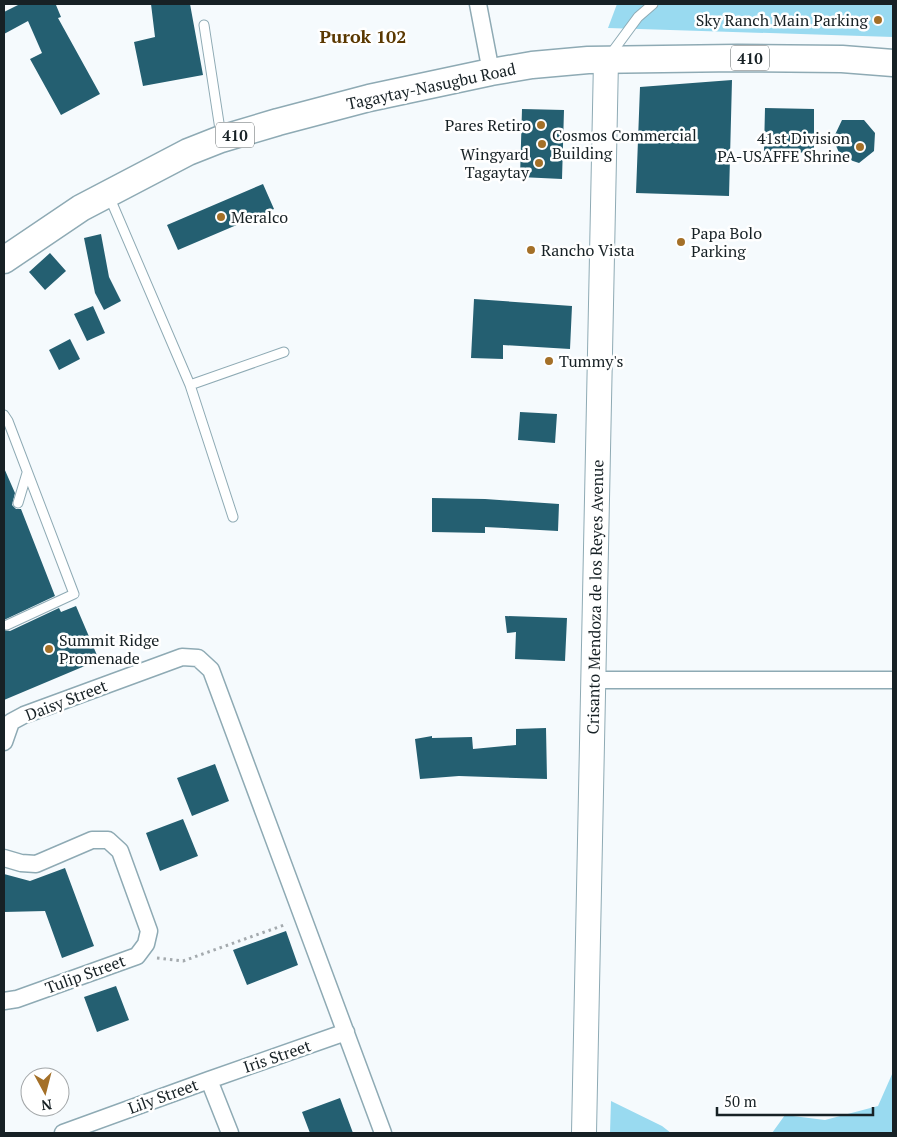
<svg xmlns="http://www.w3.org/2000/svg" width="897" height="1137" viewBox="0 0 897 1137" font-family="'PT Serif',serif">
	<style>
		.green { fill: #99daf0 }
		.building { fill: #245f71 }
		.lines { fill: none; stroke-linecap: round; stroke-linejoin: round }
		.lane-casing { stroke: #8eaab4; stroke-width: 11 }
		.street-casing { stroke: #8eaab4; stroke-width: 19 }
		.secondary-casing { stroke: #8eaab4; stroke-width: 26 }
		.primary-casing { stroke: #8eaab4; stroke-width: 29 }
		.path { stroke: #a4aaae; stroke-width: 3; stroke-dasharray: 2.5 4; stroke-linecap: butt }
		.lane { stroke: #fff; stroke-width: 9 }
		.street { stroke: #fff; stroke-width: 16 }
		.secondary { stroke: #fff; stroke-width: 24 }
		.primary { stroke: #fff; stroke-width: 26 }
		.poi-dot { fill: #a47028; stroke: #fff; stroke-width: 2 }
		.labels { text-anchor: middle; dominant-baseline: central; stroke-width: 5; stroke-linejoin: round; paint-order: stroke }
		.shield { fill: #fff; stroke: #5d6466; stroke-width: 1 }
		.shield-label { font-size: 15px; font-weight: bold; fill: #172125 }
		.poi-label { font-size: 16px; fill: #172125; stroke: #fff; text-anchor: start }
		.street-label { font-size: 16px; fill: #172125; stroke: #fff }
		.neighbourhood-label { font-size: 18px; font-weight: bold; fill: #5a3800; stroke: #fff }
	</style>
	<rect width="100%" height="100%" fill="#f5fafd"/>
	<path class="green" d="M 617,4 L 893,4 L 893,37 L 608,28 Z
		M 893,1072 L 893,1133 L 772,1133 L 785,1115 L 825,1120 L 878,1106 Z
		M 611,1101 L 662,1126 L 671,1133 L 610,1133 Z"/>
	<path class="building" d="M 20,4 L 59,4 L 56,5 L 61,17 L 58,18 L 100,94 L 61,115 L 30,59 L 42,53 L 28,21 L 4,34 L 4,12 Z
		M 151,4 L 190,4 L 203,75 L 143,86 L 134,42 L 155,37 Z
		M 732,80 L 729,196 L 636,193 L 640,87 Z
		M 765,108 L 814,109 L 814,153 L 764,151 Z
		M 522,109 L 564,110 L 562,179 L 520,177 Z
		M 842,120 L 864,120 L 875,133 L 874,151 L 859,163 L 841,157 L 833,139 Z
		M 263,184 L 274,209 L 178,250 L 167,225 Z
		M 101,234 L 109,277 L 121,301 L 104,310 L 95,293 L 84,238 Z
		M 50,253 L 66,271 L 45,290 L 29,272 Z
		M 474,299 L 572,306 L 570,349 L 503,345 L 503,359 L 471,358 Z
		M 93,306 L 105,333 L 87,341 L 74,314 Z
		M 70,339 L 80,359 L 59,370 L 49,350 Z
		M 520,412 L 557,414 L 555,443 L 518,440 Z
		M 4,468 L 15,493 L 12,505 L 16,509 L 21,509 L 55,596 L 4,620 Z
		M 432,498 L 485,499 L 559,504 L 558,531 L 485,527 L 485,533 L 432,532 Z
		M 76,606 L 99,660 L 4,700 L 4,630 L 10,631 L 59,608 L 61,612 Z
		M 505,616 L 567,618 L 565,661 L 515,659 L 516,632 L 507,633 Z
		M 546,728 L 547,779 L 459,776 L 420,779 L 415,739 L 432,736 L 432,738 L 472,737 L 473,749 L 516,745 L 516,729 Z
		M 215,764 L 229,801 L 192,816 L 177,778 Z
		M 183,819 L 198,856 L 160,871 L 146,833 Z
		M 65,868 L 94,946 L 62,958 L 45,911 L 4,912 L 4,874 L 30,881 Z
		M 286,931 L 298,965 L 247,985 L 233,950 Z
		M 116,986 L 129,1020 L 97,1032 L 84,997 Z
		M 340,1098 L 353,1133 L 310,1133 L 302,1112 Z"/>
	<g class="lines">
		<defs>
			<path id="lane" d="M 204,25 L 221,136
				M 610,55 L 638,17 L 653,4
				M 109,196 L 190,385 L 284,352
				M 190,385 L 233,517
				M 4,415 L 8,421 L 74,594 L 7,625
				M 18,503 L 27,473"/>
			<path id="street" d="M 478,4 L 491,72
				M 593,680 L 893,680
				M 4,742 L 11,722 L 24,715 L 182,657 L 198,658 L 211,670 L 383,1133
				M 4,858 L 21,863 L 36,864 L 92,840 L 108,840 L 120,851 L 149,931 L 146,944 L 137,956 L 17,999 L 4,1001
				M 209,1080 L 230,1133
				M 63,1133 L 209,1080 L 346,1032"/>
			<path id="secondary" d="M 584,1133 L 606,60"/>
			<path id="primary" d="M 4,260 L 81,208 L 188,152 L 221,139 L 278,122 L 369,98 L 491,72 L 532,65 L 588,60 L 737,58 L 842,59 L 893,63"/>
		</defs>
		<use href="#lane" class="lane-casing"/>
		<use href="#street" class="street-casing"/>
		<use href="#secondary" class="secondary-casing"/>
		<use href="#primary" class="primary-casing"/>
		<path class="path" d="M 157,958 L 183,961 L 287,924"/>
		<use href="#lane" class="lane"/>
		<use href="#street" class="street"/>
		<use href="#secondary" class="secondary"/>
		<use href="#primary" class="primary"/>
	</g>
	<g class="poi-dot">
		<circle cx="878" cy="20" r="5"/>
		<circle cx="541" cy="125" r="5"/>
		<circle cx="542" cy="144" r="5"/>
		<circle cx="860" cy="147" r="5"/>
		<circle cx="539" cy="163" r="5"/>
		<circle cx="221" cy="217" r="5"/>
		<circle cx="681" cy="242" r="5"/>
		<circle cx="531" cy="250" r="5"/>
		<circle cx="549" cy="361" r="5"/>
		<circle cx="49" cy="649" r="5"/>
	</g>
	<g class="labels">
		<g class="shield">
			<rect x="731" y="45.5" width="38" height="25" rx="4"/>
			<rect x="216" y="122.5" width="38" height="25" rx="4"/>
		</g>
		<g class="shield-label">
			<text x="750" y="58">410</text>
			<text x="235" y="135">410</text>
		</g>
		<g class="poi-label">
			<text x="868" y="20" text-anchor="end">Sky Ranch Main Parking</text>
			<text x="531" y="125" text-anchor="end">Pares Retiro</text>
			<text x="552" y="135">Cosmos Commercial<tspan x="552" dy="18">Building</tspan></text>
			<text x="850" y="138" text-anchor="end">41st Division<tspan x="850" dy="18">PA-USAFFE Shrine</tspan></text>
			<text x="529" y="154" text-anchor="end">Wingyard<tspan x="529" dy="18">Tagaytay</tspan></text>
			<text x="231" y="217">Meralco</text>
			<text x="691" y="233">Papa Bolo<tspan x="691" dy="18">Parking</tspan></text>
			<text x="541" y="250">Rancho Vista</text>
			<text x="559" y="361">Tummy's</text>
			<text x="59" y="640">Summit Ridge<tspan x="59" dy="18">Promenade</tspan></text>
		</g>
		<g class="street-label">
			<text transform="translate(431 86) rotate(-12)">Tagaytay-Nasugbu Road</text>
			<text transform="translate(595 597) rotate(-89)">Crisanto Mendoza de los Reyes Avenue</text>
			<text transform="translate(66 700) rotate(-21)">Daisy Street</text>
			<text transform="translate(85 974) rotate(-20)">Tulip Street</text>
			<text transform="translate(277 1056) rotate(-19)">Iris Street</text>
			<text transform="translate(163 1096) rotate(-20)">Lily Street</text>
		</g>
		<g class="neighbourhood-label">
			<text x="363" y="36">Purok 102</text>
		</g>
	</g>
	<rect width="897" height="1137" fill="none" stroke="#172125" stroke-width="10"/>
	<g transform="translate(45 1092) rotate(173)"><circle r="24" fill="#ffffff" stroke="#a2a6a8"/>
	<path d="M0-4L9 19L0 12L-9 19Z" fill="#a47028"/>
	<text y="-8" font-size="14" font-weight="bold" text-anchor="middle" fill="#172125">N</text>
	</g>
	<path d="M717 1107v8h156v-8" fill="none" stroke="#172125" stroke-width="2.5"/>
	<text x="724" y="1107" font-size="15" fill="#172125" stroke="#ffffff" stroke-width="4" paint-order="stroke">50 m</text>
</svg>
